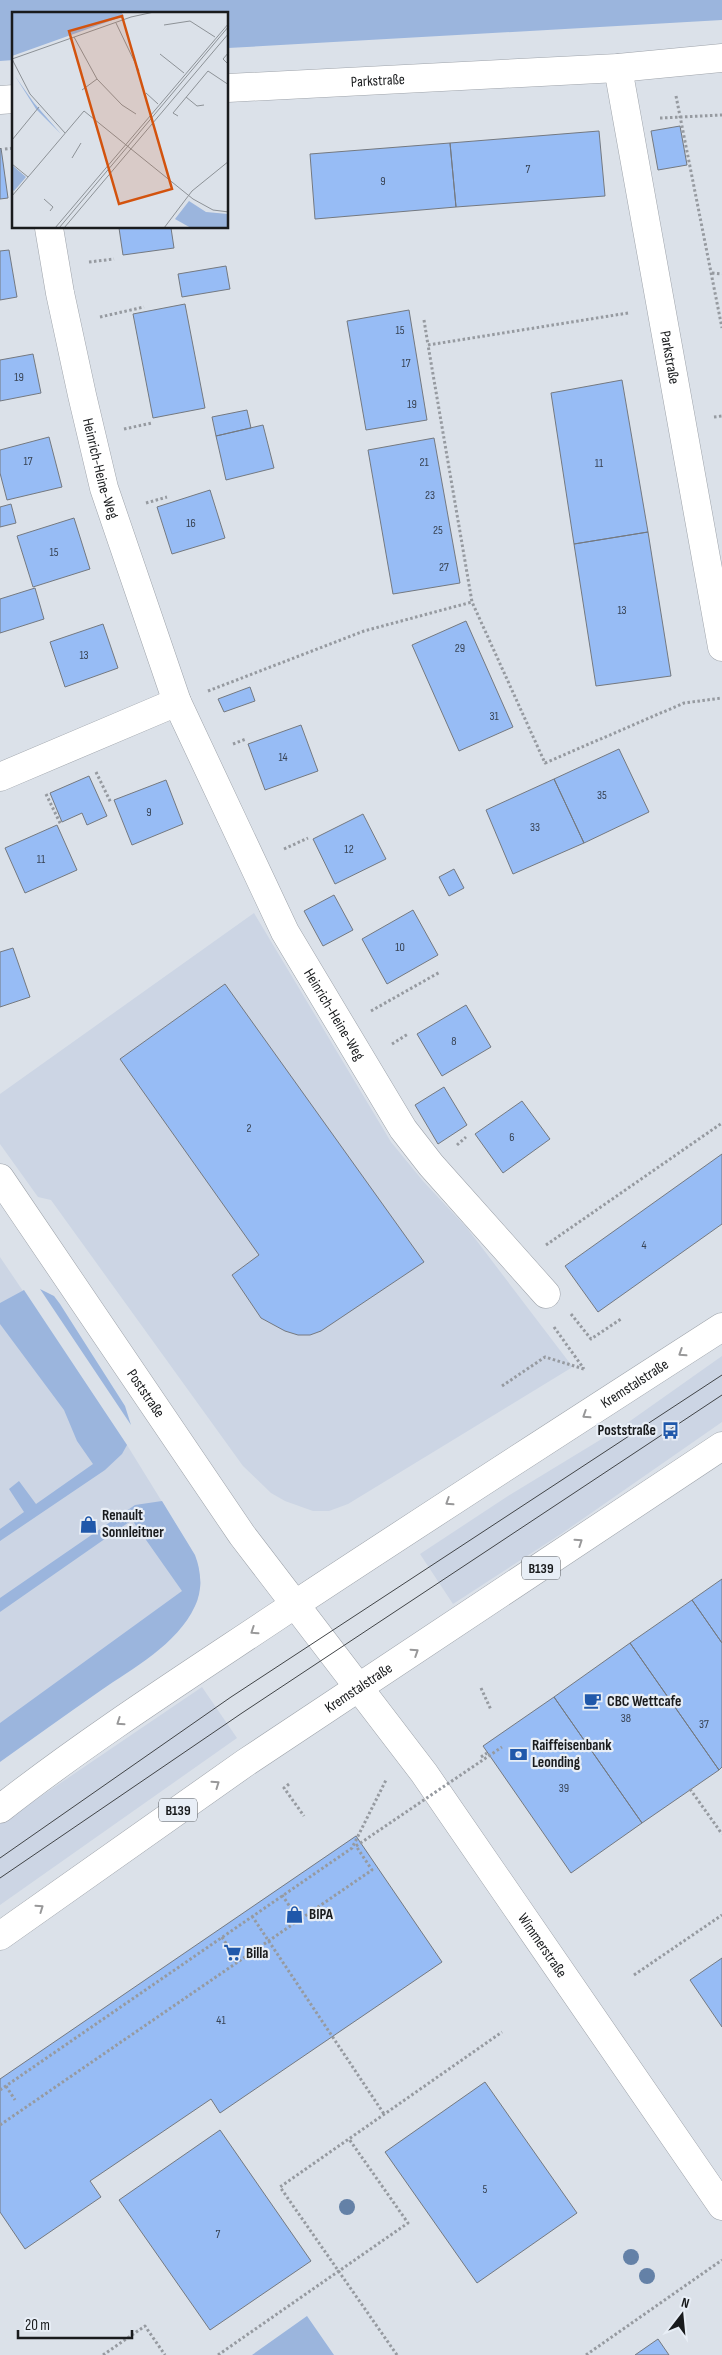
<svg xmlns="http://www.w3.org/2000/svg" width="722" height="2355" viewBox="0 0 722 2355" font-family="'Sofia Sans Condensed',sans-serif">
<rect width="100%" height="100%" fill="#dbe1e9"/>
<!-- built -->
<path fill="#ccd5e4" d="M254 913 391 1142 423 1181 467 1228 572 1366 571 1368 348 1504 329 1511H313L285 1501 271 1493 243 1466 51 1200 38 1197 0 1144V1094Z
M0 1257 127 1445 190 1547 198 1564 201 1584 196 1604 184 1624 156 1651 0 1761Z
M722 1356V1422L561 1534 453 1604 420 1554 508 1496 623 1426Z
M202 1687 237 1738 0 1905V1824Z"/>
<!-- green -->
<path fill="#9bb5dd" d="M0 0H722V20L228 48V14H14V60L0 61Z
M40 1289 54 1296 60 1304 125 1406 131 1425Z
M24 1290 127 1445 122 1454 105 1470 0 1541V1529L24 1512 9 1489 19 1481 36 1504 93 1464 77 1441 64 1410 0 1324V1303Z
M162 1501 195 1555C201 1571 203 1590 195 1606 177 1645 133 1668 100 1691 66 1715 33 1738 0 1762V1723L182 1591 132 1520 0 1612V1598L135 1505Z
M307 2316 334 2355H252Z"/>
<!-- building -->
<path fill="#97bcf5" stroke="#747980" d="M680 126 687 165 658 170 651 131Z
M599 131 605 196 456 207 450 143Z
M450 143 456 207 315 219 310 154Z
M1 148 8 198 0 199V149Z
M119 228H171L174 248 123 255Z
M9 250 17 297 0 300V251Z
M226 266 230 289 182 297 178 274Z
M185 304 205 408 153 418 133 314Z
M409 310 427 420 366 430 347 321Z
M33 354 41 393 0 401V360Z
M622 380 648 532 574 544 551 393Z
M247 410 251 428 216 436 212 417Z
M263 425 274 468 226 480 216 436Z
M49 437 62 487 7 500 0 473V450Z
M434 438 460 583 393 594 368 450Z
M210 490 225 538 172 554 157 507Z
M11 504 16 523 0 527V507Z
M74 518 90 569 33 587 17 536Z
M648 532 671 676 596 686 574 544Z
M35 588 44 619 0 633V599Z
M466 621 513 727 459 751 412 645Z
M103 624 118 668 65 687 50 642Z
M250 687 255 701 224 712 218 699Z
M301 725 318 771 265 790 248 744Z
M619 749 649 812 584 843 554 779Z
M89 776 107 816 87 825 82 813 62 822 50 793Z
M554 779 584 843 513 874 486 810Z
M166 780 183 824 132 845 114 800Z
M363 814 386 859 335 884 313 839Z
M57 825 77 870 25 893 5 848Z
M454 869 464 888 449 896 439 877Z
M334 895 353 930 323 946 304 911Z
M413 910 438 955 387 984 362 939Z
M13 948 30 997 0 1007V952Z
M225 984 424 1262 321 1331 310 1335H298L285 1331 261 1318 232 1275 259 1255 120 1059Z
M466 1005 491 1047 442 1076 417 1034Z
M444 1087 467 1125 438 1144 415 1105Z
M522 1101 550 1139 503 1173 475 1134Z
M722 1154V1224L598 1312 565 1266Z
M722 1579V1643L692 1600Z
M692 1600 722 1643V1767L719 1770 630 1643Z
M630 1643 719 1770 642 1823 554 1697Z
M554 1697 642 1823 571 1873 483 1746Z
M356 1836 442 1962 220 2113 211 2099 90 2181 101 2197 25 2249 0 2212V2079Z
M722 1958V2027L690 1980Z
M485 2082 577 2213 477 2283 385 2152Z
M220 2130 311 2261 210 2330 119 2200Z
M658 2339 669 2355H635Z"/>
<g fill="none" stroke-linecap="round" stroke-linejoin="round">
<defs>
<g id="street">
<path id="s1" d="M618 68 722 647"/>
<path id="s2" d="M228 88 618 68 722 58"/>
<path d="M0 100 14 99"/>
<path id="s3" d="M49 228 60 293 82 395 104 488 177 702 285 932 403 1129 431 1165 546 1294"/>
<path d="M0 777 177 702"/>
</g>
<g id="secondary">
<path id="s4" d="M0 1178 242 1535 424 1773 722 2206"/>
</g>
<g id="primary">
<path id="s5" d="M0 1809C88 1740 183 1679 276 1617 424 1519 573 1423 722 1327"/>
<path id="s6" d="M0 1936 245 1763 722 1446"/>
</g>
</defs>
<!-- street casing -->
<use href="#street" stroke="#9ea3aa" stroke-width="29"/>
<!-- secondary casing -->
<use href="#secondary" stroke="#9ea3aa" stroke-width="29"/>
<!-- primary casing -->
<use href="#primary" stroke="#9ea3aa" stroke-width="29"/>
<!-- path -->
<path stroke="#969aa0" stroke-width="3" stroke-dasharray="2.5 2.5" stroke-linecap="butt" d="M676 96 722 328
M660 118 722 115
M5 149 14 148
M89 262 114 259
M712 273 722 274
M628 313 428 345 472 602 545 763 684 703 722 698
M100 317 144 307
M424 320 428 345
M714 417 722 416
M124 429 152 423
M146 503 167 497
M208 691 364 631 472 602
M233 744 246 739
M96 772 111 803
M46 794 61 825
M284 849 308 838
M371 1011 440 972
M392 1044 408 1034
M457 1145 466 1137
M546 1245 722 1123
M571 1314 591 1339 621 1319
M554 1327 584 1369
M502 1386 545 1357 584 1369
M481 1688 491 1710
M481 1757 487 1753
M289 1784 284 1788 304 1816
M690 1789 722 1834
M282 1895 295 1914
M252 1916 384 2114
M222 1937 232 1953
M634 1975 722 1915
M6 2086 15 2100
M0 2090 352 1848 386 1780
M0 2125 372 1870 356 1846
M103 2355 145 2326 165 2355
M218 2355 408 2223 349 2139
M397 2355 280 2187 502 2032
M586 2355 722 2260"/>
<!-- street -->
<use href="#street" stroke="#fff" stroke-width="28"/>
<!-- secondary -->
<use href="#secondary" stroke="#fff" stroke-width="28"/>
<!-- primary -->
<use href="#primary" stroke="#fff" stroke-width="28"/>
<!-- tram -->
<path stroke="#414447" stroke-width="1" d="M0 1858 231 1697 722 1375
M0 1878 242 1713 722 1395"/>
<!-- path-bridge -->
<path stroke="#969aa0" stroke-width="3" stroke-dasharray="2.5 2.5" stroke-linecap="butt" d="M356 1846 502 1747"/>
</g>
<!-- trees -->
<g fill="#6481a7">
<circle cx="347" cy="2207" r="8"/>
<circle cx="631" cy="2257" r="8"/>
<circle cx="647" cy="2276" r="8"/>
</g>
<!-- one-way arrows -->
<defs><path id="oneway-chevron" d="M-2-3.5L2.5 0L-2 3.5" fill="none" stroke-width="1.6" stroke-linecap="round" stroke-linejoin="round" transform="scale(1.25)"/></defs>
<g stroke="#989899">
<use href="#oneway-chevron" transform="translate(682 1353) rotate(147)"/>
<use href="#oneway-chevron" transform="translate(586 1415) rotate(147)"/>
<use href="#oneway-chevron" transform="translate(449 1502) rotate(147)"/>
<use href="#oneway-chevron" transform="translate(579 1542) rotate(-34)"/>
<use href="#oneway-chevron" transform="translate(254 1631) rotate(146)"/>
<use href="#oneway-chevron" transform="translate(415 1652) rotate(-33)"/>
<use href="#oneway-chevron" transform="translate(120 1722) rotate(146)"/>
<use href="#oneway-chevron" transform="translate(216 1784) rotate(-35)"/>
<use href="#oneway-chevron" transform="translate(40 1908) rotate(-35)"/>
</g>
<!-- icons -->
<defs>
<symbol id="bus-bare" viewBox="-9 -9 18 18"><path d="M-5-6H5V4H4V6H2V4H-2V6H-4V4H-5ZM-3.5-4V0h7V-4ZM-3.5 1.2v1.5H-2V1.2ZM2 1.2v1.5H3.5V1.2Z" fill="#2058aa" stroke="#e8eef6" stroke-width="2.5" paint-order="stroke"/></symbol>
<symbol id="shop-bare" viewBox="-9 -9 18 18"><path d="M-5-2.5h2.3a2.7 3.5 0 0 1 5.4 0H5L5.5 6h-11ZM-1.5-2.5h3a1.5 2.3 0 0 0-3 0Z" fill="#2058aa" stroke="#e8eef6" stroke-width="2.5" paint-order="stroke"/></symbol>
<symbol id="cafe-bare" viewBox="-9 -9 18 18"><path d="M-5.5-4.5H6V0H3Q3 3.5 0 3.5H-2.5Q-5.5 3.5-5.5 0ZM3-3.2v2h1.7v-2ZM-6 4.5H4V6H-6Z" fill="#2058aa" stroke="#e8eef6" stroke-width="2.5" paint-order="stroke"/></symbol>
<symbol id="bank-bare" viewBox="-9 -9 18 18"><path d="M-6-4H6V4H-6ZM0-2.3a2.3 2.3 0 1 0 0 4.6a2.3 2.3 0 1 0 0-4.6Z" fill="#2058aa" stroke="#e8eef6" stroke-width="2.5" paint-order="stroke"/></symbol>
<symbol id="supermarket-bare" viewBox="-9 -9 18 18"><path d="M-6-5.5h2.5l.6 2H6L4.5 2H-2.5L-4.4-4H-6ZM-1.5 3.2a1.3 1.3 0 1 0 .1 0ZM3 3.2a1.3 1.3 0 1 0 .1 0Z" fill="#2058aa" stroke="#e8eef6" stroke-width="2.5" paint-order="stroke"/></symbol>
</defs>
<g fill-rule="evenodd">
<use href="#bus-bare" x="658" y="1418" width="25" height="25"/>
<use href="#shop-bare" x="76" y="1512" width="25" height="25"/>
<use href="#cafe-bare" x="580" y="1688" width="25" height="25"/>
<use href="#bank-bare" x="506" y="1742" width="25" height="25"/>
<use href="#shop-bare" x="282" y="1902" width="25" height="25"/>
<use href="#supermarket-bare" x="220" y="1940" width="25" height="25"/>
</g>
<g text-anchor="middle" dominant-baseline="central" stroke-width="4.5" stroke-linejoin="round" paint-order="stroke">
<!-- number labels -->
<g font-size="12" fill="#384353">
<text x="528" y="169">7</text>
<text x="383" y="181">9</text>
<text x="400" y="330">15</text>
<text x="406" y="363">17</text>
<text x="19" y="377">19</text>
<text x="412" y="404">19</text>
<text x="28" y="461">17</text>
<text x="424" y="462">21</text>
<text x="599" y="463">11</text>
<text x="430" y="495">23</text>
<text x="191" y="523">16</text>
<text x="438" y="530">25</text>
<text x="54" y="552">15</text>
<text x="444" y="567">27</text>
<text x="622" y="610">13</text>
<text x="460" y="648">29</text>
<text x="84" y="655">13</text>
<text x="494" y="716">31</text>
<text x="283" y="757">14</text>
<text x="602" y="795">35</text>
<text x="149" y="812">9</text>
<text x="535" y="827">33</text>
<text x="349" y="849">12</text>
<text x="41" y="859">11</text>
<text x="400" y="947">10</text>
<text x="454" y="1041">8</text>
<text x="249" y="1128">2</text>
<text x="512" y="1137">6</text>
<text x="644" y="1245">4</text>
<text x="626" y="1718">38</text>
<text x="704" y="1724">37</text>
<text x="564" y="1788">39</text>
<text x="221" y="2020">41</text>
<text x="485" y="2189">5</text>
<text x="218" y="2234">7</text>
</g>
<!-- shield labels -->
<g fill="#e8eef6" stroke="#575a5e" stroke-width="1">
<rect x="522" y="1556.5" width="38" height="23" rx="4"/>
<rect x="159" y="1798.5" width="38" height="23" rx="4"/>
</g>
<g font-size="14" font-weight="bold" fill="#191b1d">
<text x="541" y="1568">B139</text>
<text x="178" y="1810">B139</text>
</g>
<!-- street labels -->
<g font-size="15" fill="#191b1d" stroke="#e8eef6">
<text stroke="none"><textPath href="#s2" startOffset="150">Parkstraße</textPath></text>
<text stroke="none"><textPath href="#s1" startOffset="294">Parkstraße</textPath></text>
<text stroke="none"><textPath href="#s3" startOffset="246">Heinrich-Heine-Weg</textPath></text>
<text stroke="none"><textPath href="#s3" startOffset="842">Heinrich-Heine-Weg</textPath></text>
<text stroke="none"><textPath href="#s5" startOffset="764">Kremstalstraße</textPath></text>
<text stroke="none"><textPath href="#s4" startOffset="260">Poststraße</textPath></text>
<text stroke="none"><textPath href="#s6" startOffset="436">Kremstalstraße</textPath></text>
<text stroke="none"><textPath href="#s4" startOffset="940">Wimmerstraße</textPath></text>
</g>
<!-- poi labels -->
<g font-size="15" font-weight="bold" fill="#191b1d" stroke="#e8eef6" text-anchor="start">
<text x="656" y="1430" text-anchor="end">Poststraße</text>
<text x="102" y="1515">Renault<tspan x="102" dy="17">Sonnleitner</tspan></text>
<text x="607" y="1701">CBC Wettcafe</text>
<text x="532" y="1745">Raiffeisenbank<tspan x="532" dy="17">Leonding</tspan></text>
<text x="309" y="1914">BIPA</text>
<text x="246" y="1953">Billa</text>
</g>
</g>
<!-- overview -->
<g transform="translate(12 12)">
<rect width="216" height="216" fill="#dbe1e9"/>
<path d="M0 0H109L112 4 0 44ZM3 64 22 91 49 122 24 97ZM0 153 14 165 2 179 0 177ZM177 189 194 200 216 202V216H179L163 207Z" fill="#9bb5dd"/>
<path fill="none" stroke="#8d9297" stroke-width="1" d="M104 11 127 59M152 13 178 9 203 25M62 25 85 67 110 93 124 102M217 40 211 47 217 53M148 42 172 61M0 47 119 5 142 0M0 47 18 82 53 121M70 78 85 67M134 81 146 92M174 85 185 94 192 93M166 104 161 101 196 59 217 73M0 128 27 95M60 146 69 131M0 152 16 165M0 184 72 99 181 187 201 198 217 200M32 187 41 195 38 199M43 216 217 11M47 216 217 14M52 216 217 21M152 216 180 179 217 149"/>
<path fill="#d3530e" fill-opacity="0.15" stroke="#d3530e" stroke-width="2.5" d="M110 4 160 177 107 192 57 19Z"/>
<rect width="216" height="216" fill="none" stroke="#191b1d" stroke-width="2.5"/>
</g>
<!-- north arrow -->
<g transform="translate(682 2315) rotate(16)" stroke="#e8eef6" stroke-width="4" paint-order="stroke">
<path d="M0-4L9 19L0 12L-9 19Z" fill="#191b1d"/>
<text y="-8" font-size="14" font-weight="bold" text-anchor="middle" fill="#191b1d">N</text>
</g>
<!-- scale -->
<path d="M18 2330v8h114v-8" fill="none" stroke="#191b1d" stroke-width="2.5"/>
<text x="25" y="2330" font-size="15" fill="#191b1d" stroke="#e8eef6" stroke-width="4" paint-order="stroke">20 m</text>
</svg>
